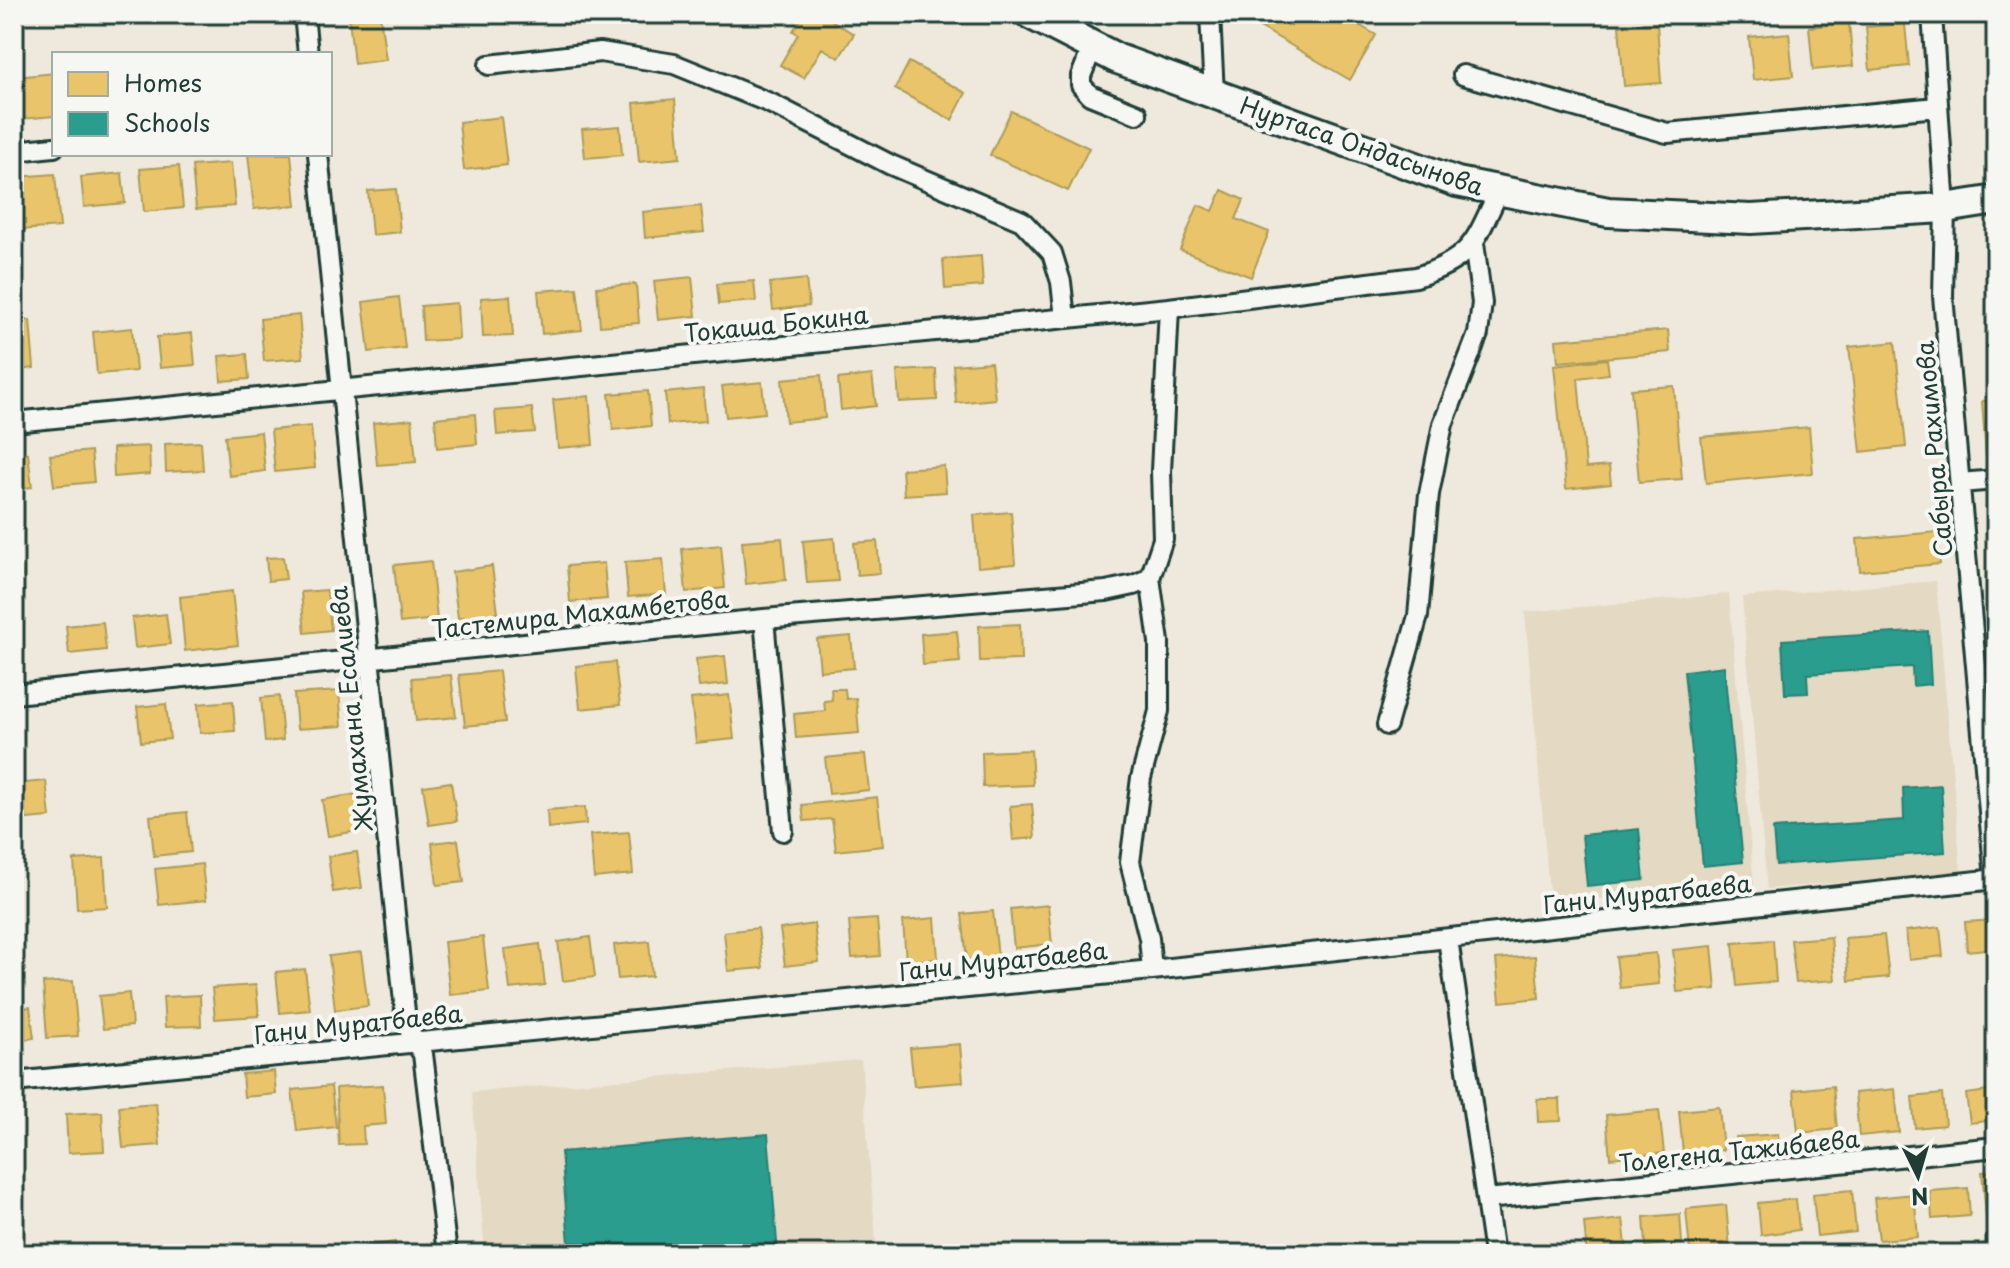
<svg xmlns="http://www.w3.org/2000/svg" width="2010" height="1268" viewBox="0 0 2010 1268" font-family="'Playpen Sans',sans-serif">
<rect width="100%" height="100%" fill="#eee9dc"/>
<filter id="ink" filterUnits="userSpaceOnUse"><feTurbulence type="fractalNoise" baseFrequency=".0125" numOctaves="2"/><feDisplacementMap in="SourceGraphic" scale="16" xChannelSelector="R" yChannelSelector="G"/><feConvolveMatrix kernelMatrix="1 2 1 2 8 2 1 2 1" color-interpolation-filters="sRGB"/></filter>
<g filter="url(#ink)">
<!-- built -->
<path fill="#e4d9c2" d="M1936 581 1961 872 1767 889 1742 597Z
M1729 594 1754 886 1550 903 1525 612Z
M861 1060 877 1254H485L472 1092Z"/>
<!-- homes -->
<path fill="#e9c46a" stroke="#ac9c5a" stroke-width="2" d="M760 14H779L774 22Z
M803 14H821L854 34 839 58 822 48 804 78 780 65 798 34 793 31Z
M1238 14H1340L1376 35 1350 80Z
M380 15 386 60 354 64 349 19Z
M1657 23 1661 83 1624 86 1619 26Z
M1849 23 1853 66 1813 70 1809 27Z
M1905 24 1909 66 1870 70 1866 27Z
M1789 33 1793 76 1753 80 1749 37Z
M909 62 966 93 952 120 895 89Z
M54 73V116L21 119 17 77Z
M675 99 680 158 639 162 634 103Z
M1011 111 1089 148 1068 191 990 155Z
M501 117 507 165 464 170 459 122Z
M620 126 622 155 585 158 582 129Z
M248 154H291L296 205 254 209Z
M231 163 235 206 196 209 192 166Z
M179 166 183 208 144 212 140 169Z
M122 173 125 203 84 207 81 177Z
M55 174 60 227 20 230 16 177Z
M396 189 400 232 372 235 368 191Z
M1222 190 1244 200 1236 219 1269 232 1251 277 1180 250 1198 205 1213 211Z
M701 206 704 232 645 238 643 212Z
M981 256 983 286 945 289 943 259Z
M692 277 696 316 658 320 654 281Z
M806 279 809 306 773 310 770 283Z
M754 281 756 301 719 304 717 284Z
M636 284 639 323 600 326 597 287Z
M577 288 582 330 542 334 538 291Z
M510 296 513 336 483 337 481 298Z
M399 297 405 348 369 352 363 302Z
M457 303 459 339 423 341 421 306Z
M299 315 303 358 264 361 260 319Z
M30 320 34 368 20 370 15 321Z
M132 328 136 371 97 374 93 332Z
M1668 330 1670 352 1558 362 1556 340Z
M192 333 195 365 160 368 157 337Z
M1895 342 1906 447 1861 452 1849 347Z
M247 354 249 379 221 381 219 356Z
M1607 359 1609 374 1578 378 1586 468 1609 466 1611 484 1566 489 1554 365Z
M991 362 995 399 956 403 953 365Z
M936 369 937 400 899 402 897 371Z
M821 375 825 418 786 422 782 379Z
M872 375 876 406 841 410 838 379Z
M762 382 765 413 726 417 722 386Z
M1674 386 1682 479 1639 482 1631 389Z
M703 389 706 421 668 424 665 393Z
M648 391 651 426 613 430 609 394Z
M589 396 593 445 558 448 553 400Z
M1996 400V457H1986L1982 401Z
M532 408 535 432 497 435 495 411Z
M475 414 477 444 437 448 435 418Z
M412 419 416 462 377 465 373 423Z
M311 426 315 468 275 472 271 430Z
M1809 427 1813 473 1706 483 1701 437Z
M261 432 265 471 229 476 225 436Z
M201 442 203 470 166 472 165 444Z
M149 446 150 474 114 477 113 448Z
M91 451 94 482 54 486 50 455Z
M28 453 32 487 14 489V455Z
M944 466 946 492 904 495 902 469Z
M1011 512 1015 564 978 567 974 515Z
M1938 532 1940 564 1860 571 1857 539Z
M782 538 786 580 746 584 742 541Z
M834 538 838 581 807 583 803 541Z
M877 541 880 573 857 575 854 543Z
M721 545 725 588 686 592 682 549Z
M283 557 286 579 268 581 266 558Z
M663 559 666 594 628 597 625 562Z
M431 561 437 619 400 623 394 565Z
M604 563 607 599 570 602 567 566Z
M14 565H21L22 577H14Z
M492 566 498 613 458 618 452 572Z
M327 590 331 630 305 633 301 592Z
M232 591 238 645 185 651 180 597Z
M166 614 170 644 135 648 132 618Z
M103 622 106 650 69 654 66 626Z
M1020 624 1021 660 980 661 979 626Z
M957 631 960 662 923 665 921 634Z
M851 636 854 668 820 671 817 639Z
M725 656 728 684 699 687 696 659Z
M615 662 620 705 580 709 576 666Z
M499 671 505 722 465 726 459 675Z
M451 675 456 717 416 721 412 678Z
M831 689H845L846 699 856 698 859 733 796 738 794 714 825 711 824 701 832 700Z
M339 691 342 726 297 729 294 694Z
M729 695 734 739 696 743 691 699Z
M279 696 283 740 265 742 261 698Z
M233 701 235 731 200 733 198 704Z
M166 704 170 739 141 742 137 707Z
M1031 750 1033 785 983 787 982 752Z
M865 754 869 790 829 794 825 758Z
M46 781 50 817 15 820 14 784Z
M451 782 457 821 429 825 423 786Z
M357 794 363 830 328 836 322 800Z
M877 797 883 846 836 851 832 819 804 821 802 805Z
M1032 804 1035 838 1013 840 1010 806Z
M585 807 586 824 548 828 547 810Z
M187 812 191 852 154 856 150 816Z
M629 832 633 874 594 878 590 835Z
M458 840 464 882 437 885 432 843Z
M357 852 362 888 333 892 328 856Z
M104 858 107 907 77 909 74 860Z
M202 864 206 900 159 905 155 869Z
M1048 905 1052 944 1014 948 1010 909Z
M993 911 998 957 967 960 962 914Z
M935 918 938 959 906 961 903 921Z
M877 919 880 956 852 958 849 921Z
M1996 920V948L1967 951 1965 922Z
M814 924 819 962 785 966 780 929Z
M1940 927 1943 956 1909 960 1906 931Z
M758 928 763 968 728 971 724 932Z
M1884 935 1889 977 1849 981 1845 938Z
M483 937 489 991 450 995 444 942Z
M590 937 595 977 563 981 558 942Z
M1831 937 1835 980 1796 983 1791 940Z
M1773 940 1776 982 1737 986 1733 943Z
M649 941 652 976 618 979 614 945Z
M540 944 545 985 510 989 505 949Z
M1712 946 1716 989 1677 992 1673 950Z
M361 952 368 1006 335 1010 329 956Z
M1656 953 1659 984 1620 988 1616 957Z
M1535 956 1539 998 1500 1002 1496 959Z
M305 969 310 1010 280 1013 276 972Z
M73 981 78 1036 47 1038 43 983Z
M256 985 259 1016 215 1019 212 988Z
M129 993 132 1026 103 1029 99 996Z
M200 995 201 1026 165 1027 163 997Z
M30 1007 34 1038 14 1041V1009Z
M960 1044 963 1082 914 1086 910 1048Z
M274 1071 276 1094 244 1097 242 1074Z
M383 1085 386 1124 363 1126 364 1144 339 1145 336 1088Z
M331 1086 336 1127 297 1131 292 1090Z
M1833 1086 1837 1129 1798 1133 1794 1090Z
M1895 1089 1899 1132 1859 1136 1855 1093Z
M1996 1090V1120L1970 1123 1966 1094Z
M1942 1094 1945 1125 1915 1128 1912 1097Z
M1537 1099H1560L1561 1121 1538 1122Z
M156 1103 160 1145 123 1148 119 1106Z
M1719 1107 1723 1150 1683 1153 1679 1111Z
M1659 1110 1664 1153 1610 1158 1606 1115Z
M102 1112 104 1151 68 1153 66 1114Z
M1778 1134 1780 1161 1738 1164 1736 1137Z
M1996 1171V1214L1986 1215 1982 1172Z
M1968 1188 1970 1216 1932 1219 1930 1191Z
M1852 1190 1856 1232 1817 1236 1813 1194Z
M1914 1194 1918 1237 1879 1240 1874 1198Z
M1796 1199 1799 1230 1761 1235 1758 1203Z
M1726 1205 1730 1248 1690 1252 1686 1209Z
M1680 1214 1682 1243 1646 1246 1644 1217Z
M1623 1219 1627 1254H1587L1584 1223Z
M395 1242 397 1254H356L355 1248Z
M340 1247 341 1254H301V1252Z"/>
<!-- schools -->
<path fill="#2a9d8f" stroke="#278074" stroke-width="2" d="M1928 631 1931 684 1913 686 1912 667 1807 674 1808 693 1785 694 1782 640Z
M1724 666 1743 862 1703 866 1684 671Z
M1941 785 1945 852 1776 865 1773 829 1904 820 1903 788Z
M1639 829 1644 880 1587 886 1582 835Z
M768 1134 778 1254H570L561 1152Z"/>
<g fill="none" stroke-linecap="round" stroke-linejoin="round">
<defs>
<path id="street" d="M304 14 308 54
M1210 14 1214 94
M1932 14 1945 208 1943 296 1995 879
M1093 46 1081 76V85L1090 95 1137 114
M489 65 600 52 674 64 770 103 891 165 1022 221 1052 253 1061 282 1065 318
M1463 75 1667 133 1937 107
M14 151 54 147
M318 154 406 1022 414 1041 423 1054 447 1254
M14 422 1169 308 1416 277C1473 259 1475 241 1499 191
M1960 483 1996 480
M764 619 783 831
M14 694 764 619 1106 591 1134 585 1150 578
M1387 725 1418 616 1429 494 1443 424 1478 334 1482 303 1474 243
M1448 939 1494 1254
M1152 970 1149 938 1130 862 1141 778 1159 711V642L1150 578 1163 539 1161 471 1169 308
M14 1082 1152 970 1996 879
M1487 1199 1996 1147"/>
<path id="primary" d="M1030 14 1118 59 1457 182 1608 212 1751 219 1945 208 1996 200"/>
</defs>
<!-- street casing -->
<use href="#street" stroke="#1f3d34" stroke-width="24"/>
<!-- primary casing -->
<use href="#primary" stroke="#1f3d34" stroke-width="34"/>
<!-- street -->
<use href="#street" stroke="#f6f6f2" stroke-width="18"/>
<!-- primary -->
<use href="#primary" stroke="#f6f6f2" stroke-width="28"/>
</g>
</g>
<g text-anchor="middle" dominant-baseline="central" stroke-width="8" stroke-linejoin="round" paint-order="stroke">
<!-- street labels -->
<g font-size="24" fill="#1f3d34" stroke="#f6f6f2">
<text transform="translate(1362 145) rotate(19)">Нуртаса Ондасынова</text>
<text transform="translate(776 323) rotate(-6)">Токаша Бокина</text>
<text transform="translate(1933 449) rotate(-95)">Сабыра Рахимова</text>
<text transform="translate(580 613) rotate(-6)">Тастемира Махамбетова</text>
<text transform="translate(350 709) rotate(-96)">Жумахана Есалиева</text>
<text transform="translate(1647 893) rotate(-6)">Гани Муратбаева</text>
<text transform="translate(1003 960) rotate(-6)">Гани Муратбаева</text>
<text transform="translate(358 1023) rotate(-6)">Гани Муратбаева</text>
<text transform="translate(1739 1150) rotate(-6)">Толегена Тажибаева</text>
</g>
</g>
<!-- margin -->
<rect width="2010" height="1268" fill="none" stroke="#f6f6f2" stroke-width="48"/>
<rect x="24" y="24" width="1962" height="1220" fill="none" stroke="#1f3d34" stroke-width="3" filter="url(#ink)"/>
<!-- legend -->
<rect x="52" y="52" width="280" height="104" fill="#f6f6f2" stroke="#a0aca6" stroke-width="2"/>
<rect x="68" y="72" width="40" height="24" fill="#e9c46a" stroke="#a0aca6" stroke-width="2"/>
<text x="124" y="92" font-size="24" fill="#1f3d34">Homes</text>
<rect x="68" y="112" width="40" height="24" fill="#2a9d8f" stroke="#a0aca6" stroke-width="2"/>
<text x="124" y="132" font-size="24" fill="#1f3d34">Schools</text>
<!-- north arrow -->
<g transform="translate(1918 1176) rotate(175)" stroke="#f6f6f2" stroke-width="6" paint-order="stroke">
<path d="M0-6L14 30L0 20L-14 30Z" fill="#1f3d34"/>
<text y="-12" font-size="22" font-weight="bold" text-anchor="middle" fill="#1f3d34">N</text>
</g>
</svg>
